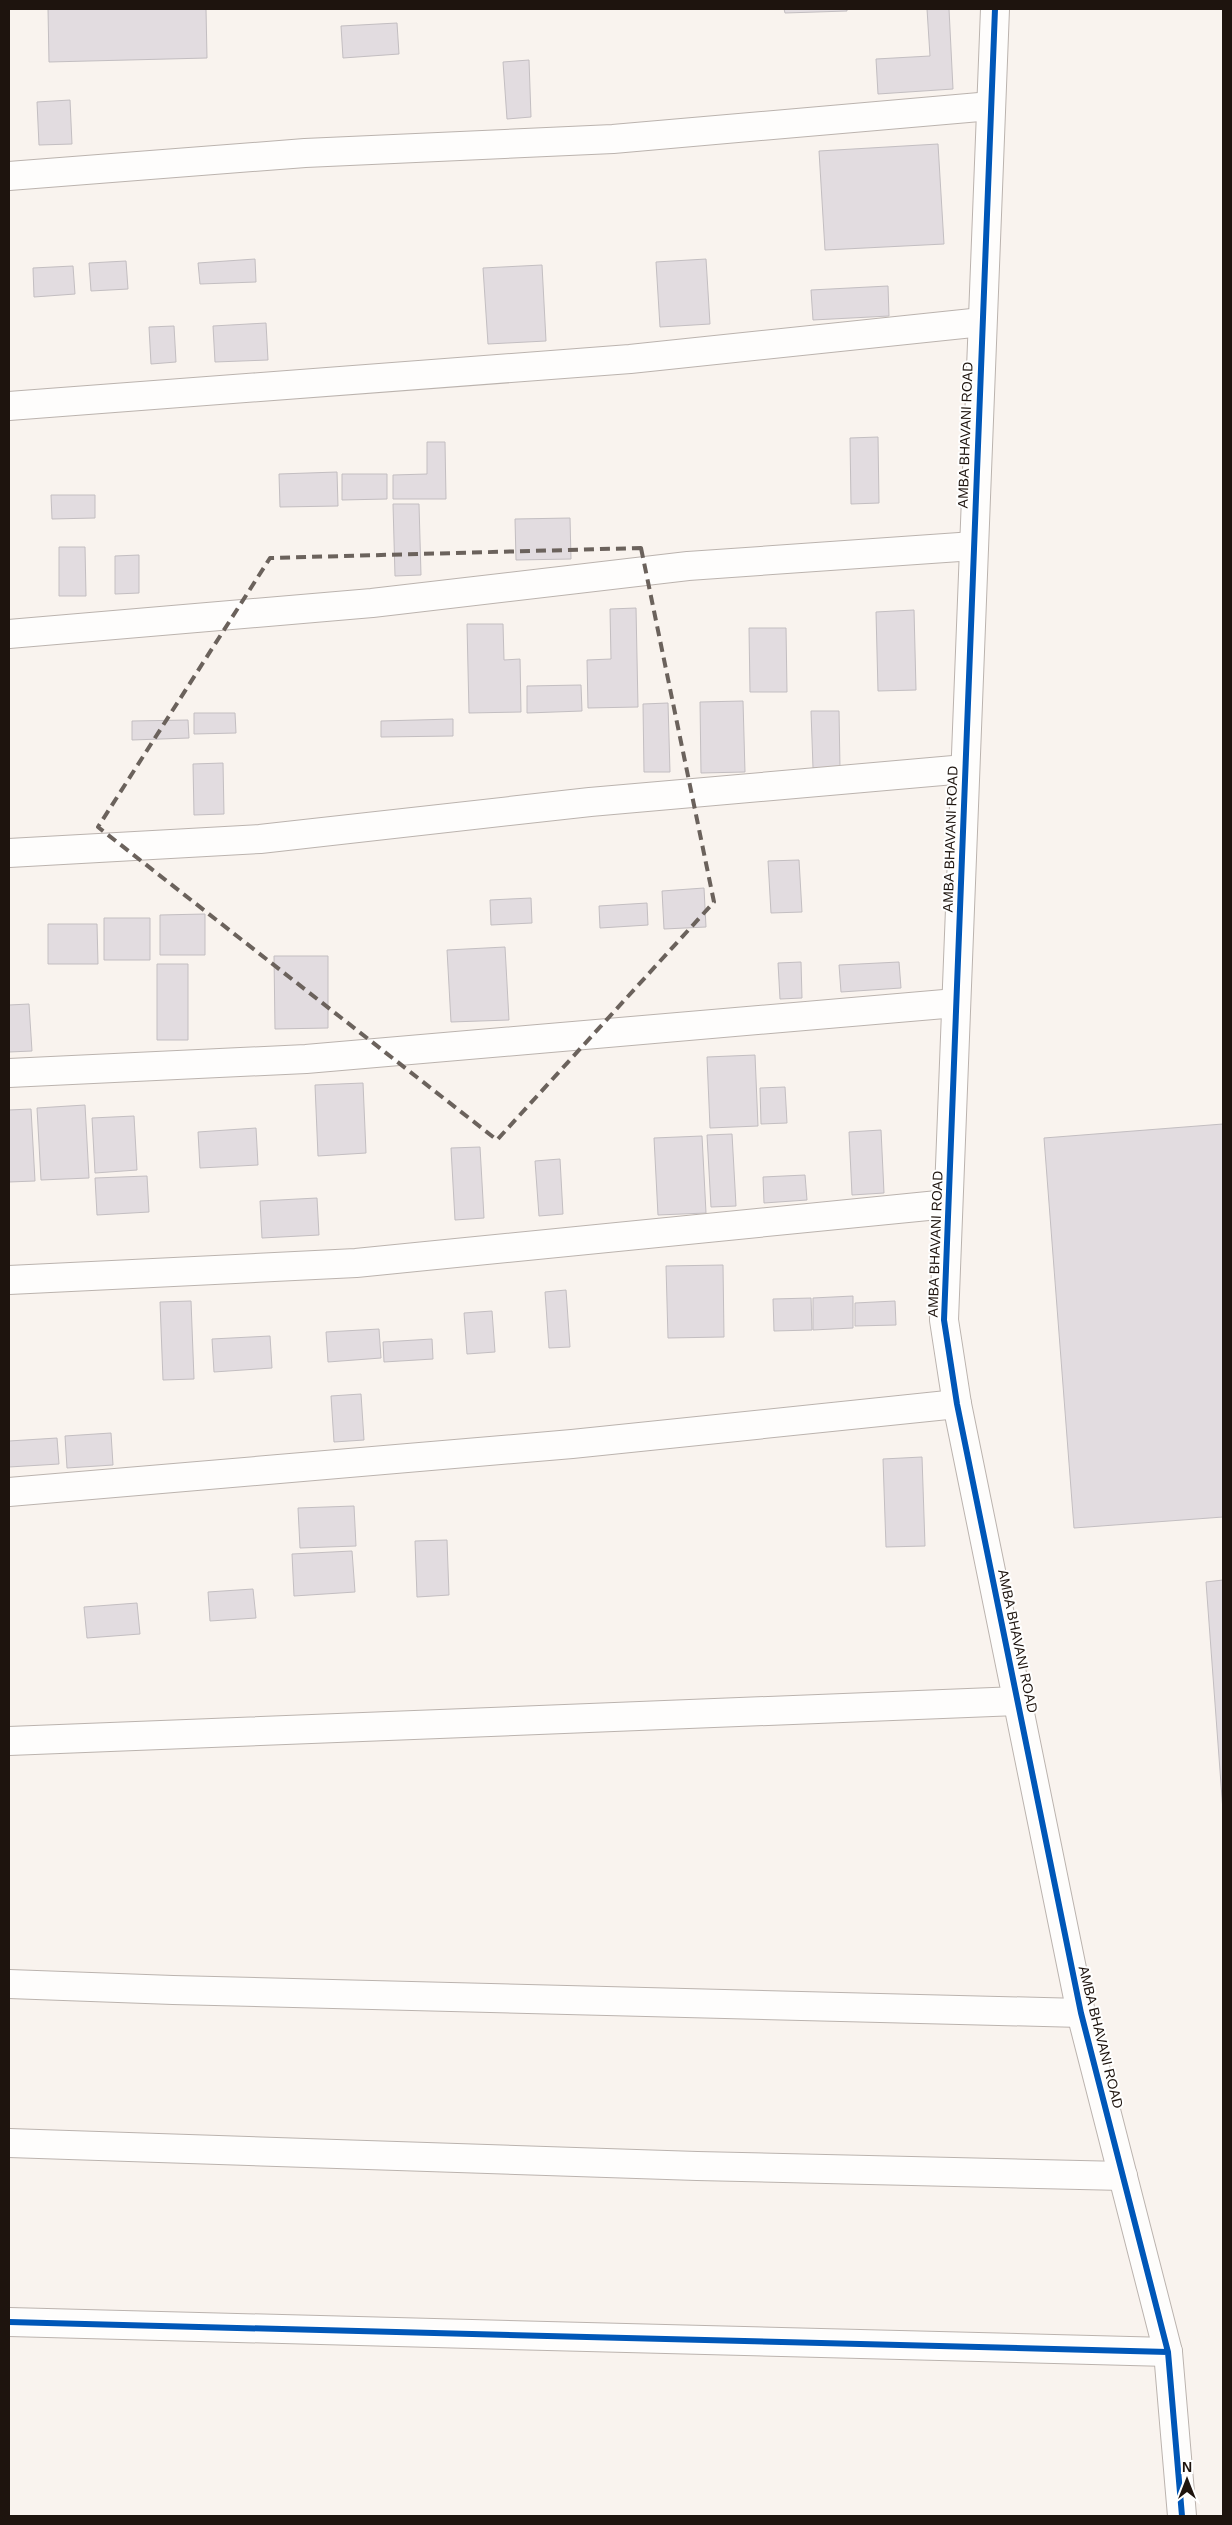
<svg xmlns="http://www.w3.org/2000/svg" width="1232" height="2525" viewBox="0 0 1232 2525" font-family="Arial,sans-serif">
<rect width="100%" height="100%" fill="#f9f3ee"/>
<!-- building -->
<path fill="#e2dce0" stroke="#c3bec1" d="M48 9H206L207 58 49 62Z
M784 9H847V11L785 13Z
M927 9H949L953 89 878 94 876 59 930 56Z
M397 23 399 54 343 58 341 26Z
M529 60 531 117 507 119 503 62Z
M70 100 72 144 39 145 37 102Z
M938 144 944 244 825 250 819 151Z
M255 259 256 282 200 284 198 263Z
M706 259 710 324 660 327 656 262Z
M126 261 128 289 91 291 89 263Z
M542 265 546 341 488 344 483 268Z
M73 266 75 294 34 297 33 268Z
M888 286 889 316 813 320 811 290Z
M266 323 268 360 215 362 213 326Z
M174 326 176 362 151 364 149 327Z
M878 437 879 503 851 504 850 438Z
M427 442H445L446 499H393V475L427 474Z
M337 472 338 506 280 507 279 474Z
M342 474H387V499L342 500Z
M51 495H95V518L52 519Z
M393 504H419L421 575 395 576Z
M570 518 571 559 516 560 515 519Z
M59 547H85L86 596H59Z
M139 555V593L115 594V556Z
M636 608 638 707 588 708 587 660 611 659 610 609Z
M914 610 916 690 878 691 876 612Z
M467 624H503L504 660 520 659 521 712 469 713Z
M749 628H786L787 692H750Z
M581 685 582 711 527 713V686Z
M743 701 745 772 701 773 700 702Z
M668 703 670 772H644L643 704Z
M811 711H839L840 768H813Z
M194 713H235L236 733 194 734Z
M453 719V736L381 737V721Z
M188 720 189 738 132 740V721Z
M223 763 224 814 194 815 193 764Z
M799 860 802 912 771 913 768 861Z
M704 888 706 927 664 929 662 891Z
M531 898 532 923 491 925 490 900Z
M647 903 648 925 600 928 599 906Z
M205 914V955H160V915Z
M104 918H150V960H104Z
M48 924H97L98 964H48Z
M505 947 509 1020 451 1022 447 950Z
M274 956H328V1028L275 1029Z
M801 962 802 998 780 999 778 963Z
M899 962 901 988 841 992 839 965Z
M157 964H188V1040H157Z
M29 1004 32 1051 9 1052V1005Z
M755 1055 758 1126 710 1128 707 1057Z
M363 1083 366 1153 318 1156 315 1085Z
M785 1087 787 1123 761 1124 760 1088Z
M85 1105 89 1178 41 1180 37 1108Z
M31 1109 35 1181 9 1182V1110Z
M134 1116 137 1170 95 1173 92 1118Z
M1223 1124V1517L1074 1528 1044 1138Z
M256 1128 258 1165 200 1168 198 1132Z
M881 1130 884 1193 852 1195 849 1132Z
M732 1134 736 1206 711 1207 707 1135Z
M702 1136 706 1213 658 1215 654 1138Z
M480 1147 484 1218 455 1220 451 1148Z
M560 1159 563 1214 539 1216 535 1161Z
M805 1175 807 1200 764 1203 763 1177Z
M147 1176 149 1212 97 1215 95 1178Z
M317 1198 319 1235 262 1238 260 1201Z
M723 1265 724 1337 668 1338 666 1266Z
M566 1290 570 1347 549 1348 545 1292Z
M853 1296V1328L813 1330V1298Z
M811 1298 812 1330 774 1331 773 1299Z
M191 1301 194 1379 163 1380 160 1302Z
M895 1301 896 1325 855 1326V1303Z
M492 1311 495 1352 467 1354 464 1313Z
M379 1329 381 1358 328 1362 326 1332Z
M270 1336 272 1368 214 1372 212 1339Z
M432 1339 433 1359 384 1362 383 1342Z
M361 1394 364 1440 334 1442 331 1396Z
M111 1433 113 1465 67 1468 65 1436Z
M57 1438 59 1464 9 1467V1441Z
M922 1457 925 1546 886 1547 883 1459Z
M354 1506 356 1546 300 1548 298 1508Z
M447 1540 449 1595 417 1597 415 1541Z
M352 1551 355 1592 294 1596 292 1554Z
M1223 1580V1811L1206 1582Z
M253 1589 256 1618 210 1621 208 1592Z
M137 1603 140 1634 87 1638 84 1607Z"/>
<g fill="none" stroke-linecap="round" stroke-linejoin="round">
<defs>
<path id="minor" d="M9 176 305 153 613 139 991 106
M9 406 630 359 982 322
M9 634 372 603 688 566 974 546
M9 853 260 839 590 802 965 769
M9 1073 306 1059 956 1003
M9 1280 356 1263 948 1204
M9 1492 572 1444 957 1404
M9 1741 1018 1701
M9 1984 173 1990 1081 2013
M9 2143 697 2166 1123 2176
M9 2322 1168 2352"/>
<path id="tertiary" d="M995 9 944 1320 957 1404 1081 2013 1168 2352 1182 2516"/>
</defs>
<!-- minor casing -->
<use href="#minor" stroke="#bbb3ae" stroke-width="30"/>
<!-- tertiary casing -->
<use href="#tertiary" stroke="#bbb3ae" stroke-width="30"/>
<!-- minor -->
<use href="#minor" stroke="#fefdfc" stroke-width="28"/>
<!-- tertiary -->
<use href="#tertiary" stroke="#fefdfc" stroke-width="28"/>
<defs>
<path id="cycleway" d="M995 9 944 1320 957 1404 1081 2013 1168 2352 1182 2516
M9 2322 1168 2352"/>
</defs>
<!-- cycleway casing -->
<use href="#cycleway" stroke="#fff" stroke-width="9"/>
<!-- cycleway -->
<use href="#cycleway" stroke="#0057b8" stroke-width="6"/>
</g>
<!-- marked area -->
<path fill="none" stroke="#6b625c" stroke-width="4" stroke-dasharray="10 6" stroke-linejoin="round" d="M641 548 714 902 497 1140 98 827 270 558Z"/>
<g text-anchor="middle" dominant-baseline="central" stroke-width="4" stroke-linejoin="round" paint-order="stroke">
<!-- street labels -->
<g font-size="14" fill="#1e140e" stroke="#fff">
<text transform="translate(965 435) rotate(-88)">AMBA BHAVANI ROAD</text>
<text transform="translate(950 839) rotate(-88)">AMBA BHAVANI ROAD</text>
<text transform="translate(935 1244) rotate(-88)">AMBA BHAVANI ROAD</text>
<text transform="translate(1018 1641) rotate(78)">AMBA BHAVANI ROAD</text>
<text transform="translate(1101 2037) rotate(76)">AMBA BHAVANI ROAD</text>
</g>
</g>
<!-- border -->
<rect width="1232" height="2525" fill="none" stroke="#1e140e" stroke-width="20"/>
<!-- north arrow -->
<g transform="translate(1187 2480)" stroke="#ffffff" stroke-width="4" paint-order="stroke">
<path d="M0-4L9 19L0 12L-9 19Z" fill="#1e140e"/>
<text y="-8" font-size="14" font-weight="bold" text-anchor="middle" fill="#1e140e">N</text>
</g>
</svg>
